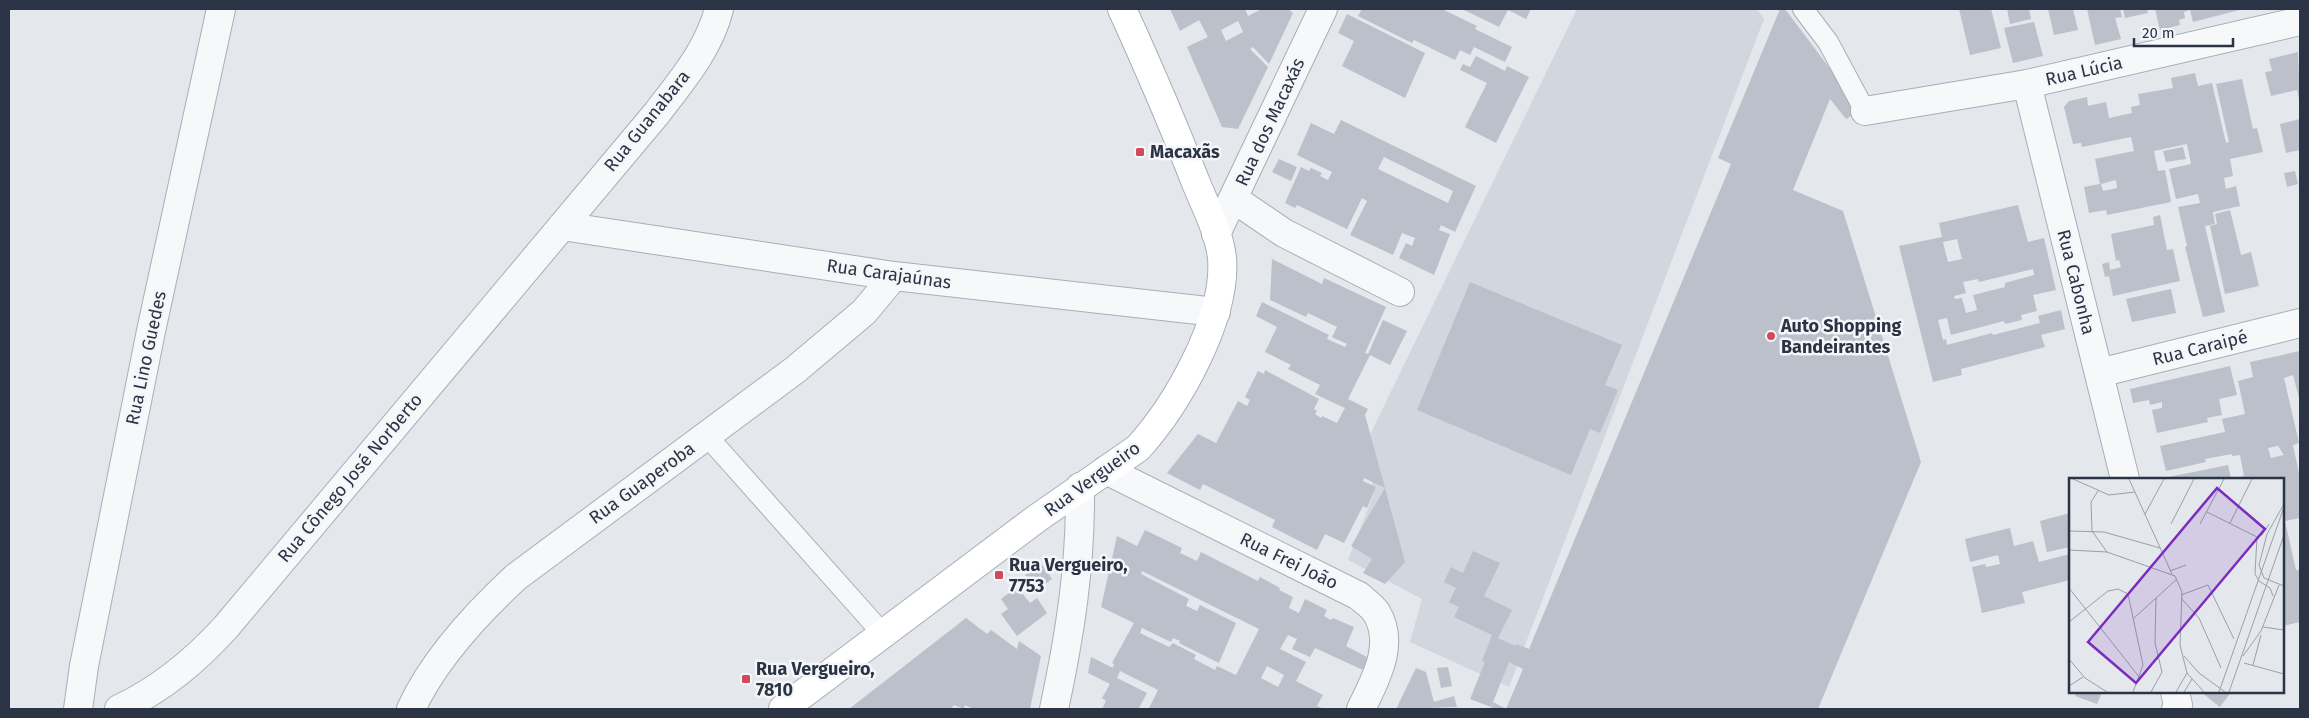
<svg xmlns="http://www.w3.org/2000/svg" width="2309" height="718" viewBox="0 0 2309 718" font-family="'Fira Sans',sans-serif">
<rect width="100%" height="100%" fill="#e4e7ec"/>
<!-- built -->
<path fill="#d2d6de" d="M1577 9H1757L1764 19 1509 687 1410 642 1422 599 1348 560 1374 493 1365 445Z"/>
<!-- building -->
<path fill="#bbc0ca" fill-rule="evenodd" d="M1170 9H1245L1248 16 1262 9H1288L1293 13 1269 64 1253 47 1250 49 1268 67 1238 129 1222 127 1187 47 1208 37 1199 20 1180 31ZM1238 21 1243 32 1226 41 1221 30Z
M1362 9H1442L1477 26 1475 29 1512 47 1505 62 1474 47 1470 55 1460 50 1455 60 1414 40 1412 43 1358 16Z
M1462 9H1531L1526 19 1508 10 1499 27Z
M1780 9H1785L1861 110 1846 119 1830 99 1793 190 1843 211 1921 462 1818 709H1491L1493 702 1506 709 1523 669 1509 662 1491 707 1470 699 1485 662 1482 661 1492 635 1454 617 1459 607 1449 602 1456 588 1444 582 1451 567 1463 573 1473 551 1500 563 1484 596 1512 610 1498 638 1515 646 1516 644 1529 649 1731 164 1718 158Z
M1959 9H1991L2001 48 1970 55Z
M2007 9H2029L2031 19 2010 24Z
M2048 9H2073L2078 30 2054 35Z
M2087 9H2120L2122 17 2115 18 2121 39 2095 45Z
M2123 9H2147L2148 13 2125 18Z
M2155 9H2243L2193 22 2190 10 2184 12 2185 18 2179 20 2180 25 2160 30Z
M1347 14 1425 53 1405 98 1342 66 1354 41 1338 33Z
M2034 22 2043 56 2013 63 2004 28Z
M2298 52 2300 103 2297 90 2271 96 2265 72 2272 71 2269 59Z
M1476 56 1505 71 1507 66 1529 77 1496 143 1465 127 1487 83 1460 70 1463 64 1470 67Z
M2195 73 2198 86 2212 83 2226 143 2229 142 2216 84 2242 79 2253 129 2257 128 2263 152 2230 159 2233 176 2224 178 2226 189 2236 186 2240 206 2213 212 2215 224 2205 226 2225 312 2203 317 2185 247 2187 246 2178 207 2200 203 2198 194 2176 199 2169 169 2191 164 2187 144 2154 151 2158 171 2165 170 2171 202 2107 215 2106 210 2089 213 2084 187 2100 184 2095 159 2134 151 2131 137 2082 147 2081 143 2073 144 2064 107 2069 101 2087 97 2088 106 2106 102 2109 118 2132 113 2131 107 2140 105 2138 94 2173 88 2171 78ZM2116 180 2117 188 2103 191 2101 184Z
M2300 119V150L2286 153 2280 124Z
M1341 120 1476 186 1455 232 1441 225 1439 230 1450 234 1434 275 1399 258 1406 243 1412 246 1415 238 1402 233 1393 255 1350 235 1367 201 1362 198 1347 229 1297 205 1295 208 1285 203 1301 167 1309 171 1311 168 1322 173 1320 176 1328 180 1332 172 1297 155 1311 123 1334 134ZM1384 157 1453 191 1448 203 1378 169Z
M2183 147 2186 159 2166 162 2163 151Z
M1279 159 1297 167 1291 181 1272 172Z
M2295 171 2298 184 2287 187 2284 173Z
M2018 205 2028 242 2044 238 2056 290 2033 295 2037 311 2021 315 2022 320 2005 324 2004 321 1951 335 1947 318 1938 320 1943 340 1946 339 1947 345 1992 333 1993 335 2040 323 2038 316 2061 310 2065 329 2041 335 2045 347 1961 369 1962 375 1933 382 1899 246 1942 237 1939 223ZM1957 239 1962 259 1948 262 1943 242ZM2033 269 2034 275 2005 283V287L1973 295 1977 310 1966 313 1962 298 1955 299 1954 296 1966 293 1963 282 1978 279 1979 282Z
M2230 210 2241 255 2251 252 2259 286 2225 294 2210 226 2217 224 2215 214Z
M2160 215 2167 250 2173 249 2180 281 2113 296 2109 276 2105 277 2102 264 2109 262 2110 270 2121 267 2119 260 2116 261 2111 234 2154 225 2153 217Z
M1272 259 1322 284 1324 278 1386 307 1365 353 1368 354 1383 320 1407 331 1390 365 1370 355 1348 399 1368 409 1365 415 1385 488 1405 562 1385 584 1363 573 1372 559 1351 546 1385 488 1364 478 1363 481 1376 487 1367 508 1363 506 1344 543 1325 534 1317 550 1272 527 1275 520 1203 484 1200 490 1167 473 1198 434 1216 443 1238 401 1247 406 1250 400 1245 397 1258 371 1264 374 1265 370 1319 399 1314 409 1317 411 1315 414 1321 418 1322 416 1337 423 1345 408 1315 394 1320 385 1288 369 1291 365 1265 352 1277 327 1256 316 1262 302 1329 335 1327 339 1345 347 1347 344 1332 337 1337 327 1308 313 1306 317 1270 300Z
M1470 282 1622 345 1605 385 1618 390 1600 433 1590 429 1571 475 1417 410Z
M2171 289 2176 313 2132 322 2126 299Z
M2300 351V402L2293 375 2284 378 2299 443 2293 445 2300 478V518L2285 521 2296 570H2300V622L2283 626V479H2232L2244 476 2240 455 2232 456V454L2205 459 2206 462 2166 471 2160 446 2225 432 2222 419 2245 414 2238 381 2253 377 2250 362ZM2278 446 2284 455 2271 458 2268 448Z
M2230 366 2237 395 2219 399 2222 415 2207 418 2208 422 2157 433 2152 410 2162 408V402L2150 405 2149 400 2133 403 2130 389Z
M2228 465 2231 479H2164V478Z
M2070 513V547L2047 552 2040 521Z
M2010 528 2014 546 2033 541 2039 562 2070 554V580L2022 592 2025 603 1982 613 1972 567 1985 564 1986 567 2000 564 1998 555 1970 562 1965 539Z
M1145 530 1182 548 1180 553 1197 561 1201 552 1258 581 1260 577 1280 588 1279 590 1293 597 1289 608 1299 613 1305 599 1327 610 1324 616 1331 620 1333 618 1354 627 1346 646 1367 657 1363 670 1315 648 1310 657 1292 649 1297 639 1288 635 1280 649 1306 662 1296 681 1323 695 1317 706 1324 709H1152L1149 708 1158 690 1120 671 1117 678 1147 693 1139 708 1142 709H1102L1106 701 1102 698 1110 684 1088 673 1091 657 1113 668 1114 664 1112 663 1134 623 1101 607 1117 536 1137 546ZM1142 571 1259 629 1236 675 1217 666 1215 670 1194 659 1196 655 1173 643 1169 647 1140 633 1142 628 1171 642 1173 638 1180 641 1179 643 1219 663 1236 623 1200 605 1197 611 1186 606 1189 599 1141 574ZM1267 666 1284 675 1278 687 1261 678Z
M1041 563 1052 579 1037 590 1025 575Z
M1017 587 1030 603 1037 598 1047 613 1017 636 1001 614 1008 609 1001 599Z
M966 618 987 634 991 630 1017 649 1019 641 1041 656 1030 709H973L965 705 964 709 954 705 951 709H849Z
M1448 667 1452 686 1441 688 1437 668Z
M1416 668 1426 672 1434 702 1454 696 1457 707 1396 709Z
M2077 692H2102L2097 704 2075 696Z
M2201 692H2231L2220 707Z"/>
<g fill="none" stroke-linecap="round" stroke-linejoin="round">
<defs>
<path id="lane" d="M1803 9 1828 42 1865 111
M707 436 883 634"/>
<path id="street" d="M2027 84 2125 479
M1865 111 2027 84 2300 21
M1234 199 1284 233 1400 292
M562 226 894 276 1216 312
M1216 234 1323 9
M2099 373 2300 323
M1106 470 1359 596C1364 601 1372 606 1376 612 1396 644 1375 680 1361 709
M2175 692 2178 705 2176 709
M78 709 84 666 151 331 221 9
M119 709C162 689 195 661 226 627L657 113C682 80 709 49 719 9
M411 709C434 659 476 614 516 577L795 370 864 312 894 276
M1054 709C1070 634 1081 565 1080 487"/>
<path id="secondary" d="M783 709 1036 519 1138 448C1177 405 1227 318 1222 258 1219 232 1206 207 1196 183 1173 124 1148 66 1122 9"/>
</defs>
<!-- lane casing -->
<use href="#lane" stroke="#a9aeb7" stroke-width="22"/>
<!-- street casing -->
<use href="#street" stroke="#a9aeb7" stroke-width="30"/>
<!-- secondary casing -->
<use href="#secondary" stroke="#a9aeb7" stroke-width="30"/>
<!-- lane -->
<use href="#lane" stroke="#f7f8fa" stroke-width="20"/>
<!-- street -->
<use href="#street" stroke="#f7f8fa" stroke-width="28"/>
<!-- secondary -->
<use href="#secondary" stroke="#fff" stroke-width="28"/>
</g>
<!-- markers -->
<g fill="#d1495b" stroke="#f4f6f9" stroke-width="2">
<rect x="1135" y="147" width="10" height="10" rx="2.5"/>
<circle cx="1771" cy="336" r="5"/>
<rect x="994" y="570" width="10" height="10" rx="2.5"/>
<rect x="741" y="674" width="10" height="10" rx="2.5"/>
</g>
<g text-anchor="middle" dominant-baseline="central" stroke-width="5" stroke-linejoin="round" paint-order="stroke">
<!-- street labels -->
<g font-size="18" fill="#2b3445" stroke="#f4f6f9">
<text transform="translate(2084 71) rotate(-13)">Rua Lúcia</text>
<text transform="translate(647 121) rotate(-51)">Rua Guanabara</text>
<text transform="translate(1270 122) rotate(-65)">Rua dos Macaxás</text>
<text transform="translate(889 274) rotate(8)">Rua Carajaúnas</text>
<text transform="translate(2076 282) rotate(76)">Rua Cabonha</text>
<text transform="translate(2200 348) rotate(-14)">Rua Caraipé</text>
<text transform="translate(146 358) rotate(-78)">Rua Lino Guedes</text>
<text transform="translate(350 478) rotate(-50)">Rua Cônego José Norberto</text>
<text transform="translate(1092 479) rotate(-36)">Rua Vergueiro</text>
<text transform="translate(642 483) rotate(-36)">Rua Guaperoba</text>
<text transform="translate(1289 561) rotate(26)">Rua Frei João</text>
</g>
<!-- poi labels -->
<g font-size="18" font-weight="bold" fill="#2b3445" stroke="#f4f6f9" text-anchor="start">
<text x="1150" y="152">Macaxãs</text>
<text x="1781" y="326">Auto Shopping<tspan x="1781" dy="21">Bandeirantes</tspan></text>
<text x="1009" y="565">Rua Vergueiro,<tspan x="1009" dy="21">7753</tspan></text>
<text x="756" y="669">Rua Vergueiro,<tspan x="756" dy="21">7810</tspan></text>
</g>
</g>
<!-- overview -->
<g transform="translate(2069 478)">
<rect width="215" height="215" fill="#e4e7ec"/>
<path fill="none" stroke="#9a9fa9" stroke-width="1" d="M4 1 40 17 66 14M60 1 103 96M29 13 22 24 23 53 38 74M215 26 198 56 190 87 195 100 215 108M138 34 188 59M76 36 95 1M161 45 183 1M102 46 125 1M131 46 155 1M0 53 35 54 91 70M188 59 186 96 190 103 201 110 204 118M188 59 193 57 200 46M0 72 38 74 106 98 113 114 111 167 118 195 135 214M101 93 117 87M0 110 71 200M112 117 139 107 165 161M112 120 130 140 152 190M65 140 108 101M0 144 39 113 49 111 59 116 74 187 64 214M194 149 215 152M115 178 130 195 156 214M174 178 192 153 210 107M0 181 16 200 38 214M175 185 215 196M184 187 192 157M0 208 14 199M82 214 93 194 86 165 87 120M107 214 118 195M115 214 123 201M150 214 215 29M160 214 215 57"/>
<path fill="#7b2cbf" fill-opacity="0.15" stroke="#7b2cbf" stroke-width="2.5" d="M148 10 196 51 67 205 19 164Z"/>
<rect width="215" height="215" fill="none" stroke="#2b3445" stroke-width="2.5"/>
</g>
<!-- border -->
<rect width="2309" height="718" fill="none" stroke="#2b3445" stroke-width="20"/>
<!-- scale -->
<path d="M2134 38v8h99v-8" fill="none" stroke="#2b3445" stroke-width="2.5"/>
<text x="2142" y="38" font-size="15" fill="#2b3445" stroke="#f4f6f9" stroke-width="4" paint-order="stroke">20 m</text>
</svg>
